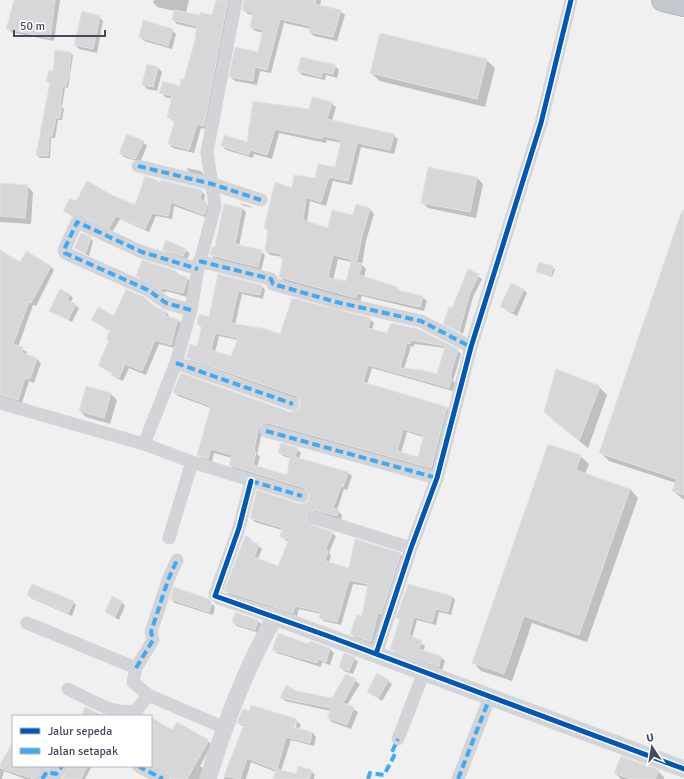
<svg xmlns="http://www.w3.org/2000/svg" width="684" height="779" viewBox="0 0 684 779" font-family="Signika,sans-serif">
<rect width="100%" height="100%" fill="#f1f0f0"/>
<!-- shadow -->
<path fill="#0003" fill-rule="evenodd" d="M15 0H60L54 41 11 32 8 28Z
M154 0H189L186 13 200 17 213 16 217 0H234L208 130 201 128 194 153 173 148 169 144 175 122 168 117 172 99 165 97 161 92 180 87 185 81 197 38 198 29 177 24 173 20 175 11 157 7 153 2Z
M245 0H321L320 6 340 11 345 15 337 41 314 36 310 32 311 29 284 23 271 73 260 71 257 85 235 81 230 77 259 53 264 33 255 31 251 27 254 15 248 14 243 10Z
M99 17 103 21 97 53 79 49 75 45Z
M172 30 176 34 172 49 144 41 140 37Z
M71 53 73 55 68 88 65 87 62 107 64 109 62 120H58L55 138H51L50 158H40L37 155 50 84 47 81Z
M486 60 495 68 485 107 380 81 371 73Z
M335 66 339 70 337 78 326 75 325 80 302 75 299 71Z
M158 68 162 72 157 91 147 89 143 85Z
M331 103 336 107 332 121 393 135 398 139 394 154 361 147 352 185 333 181 326 206 310 201 307 222 328 229 370 209 374 214 366 241 362 265 366 269 364 277 397 288 402 292 422 297 427 301 424 311 362 296 360 302 284 281 280 277 284 261 283 257 270 255 266 251 269 232 265 228 293 189 335 169 342 143 327 140 326 143 279 133 272 159 254 154 253 158 226 150 222 146 248 143 310 111ZM338 259 352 262 347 283 333 280Z
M143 142 147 146 140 162 124 157 120 153Z
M186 168 201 171 205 177 190 173Z
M429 168 477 178 483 184 476 218 428 208 422 202Z
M162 183 201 191 205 195 204 202 210 207 208 218 174 206 172 219 156 216 149 232 120 219 113 231 85 218 77 219 65 211 76 202 109 195 136 206Z
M0 184 27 186 33 192 31 224 0 222Z
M240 203 250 206 252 208 242 205Z
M242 208 246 212 239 246 261 251 265 255 261 271 215 259 211 255Z
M684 218V500L673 491 676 483 609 461 601 453Z
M90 238 93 241 89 256 75 248Z
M163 249 186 250 190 254 187 259 167 253Z
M0 251 20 263 50 266 54 270 36 306 33 305 18 347 27 352 26 355 37 359 41 363 34 383 29 381 22 403 0 400Z
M142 261 176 272 180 276 187 278 191 282 187 297 166 291 165 293 141 280 137 276Z
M539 264 555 269 552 277 537 272Z
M468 270 482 279 473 297 463 334 445 323 452 309Z
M219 275 262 286 265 290 263 299 242 294 235 325 280 335 370 319 374 323 372 330 387 334 392 324 457 350 461 354 453 381 455 383 453 391 372 368 367 384 447 408 450 412 435 471 262 432 257 454 260 457 257 467 288 476 291 458 283 456 280 452 297 449 301 453 299 459 348 473 352 476 347 490 344 489 337 510 342 515 341 520H311L312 526 332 533 336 536 329 553 331 555 329 563 350 570 400 554 404 558 374 645 355 638 352 634 364 611 369 586 353 584 341 625 324 621 320 617 321 614 299 609 297 616 229 595 226 591 250 539 262 549 258 559 279 567 289 542 281 537 282 530 255 522 251 518 308 502 311 494 309 492 234 469 230 465 232 458 214 453 212 462 202 459 198 455 211 408 178 396 174 392 290 413 298 411 302 406 300 400 191 361 187 358 197 347 202 328 198 324 210 318ZM219 336 238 340 231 357 215 352ZM415 344 445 348 437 375 404 369 411 346 413 347ZM407 432 424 437 418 458 401 453Z
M523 289 527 293 517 316 506 310 502 306Z
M61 290 70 295 73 298 71 302 79 308 72 322 50 311Z
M154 307 167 312 170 318 178 320 182 324 175 348 159 344 146 375 129 368 123 381 116 378 113 374 99 366 110 341 107 339 111 332 92 320 115 317Z
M87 387 111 394 117 400 110 424 86 417 80 411Z
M599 387 607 395 588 448 553 420Z
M580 456 589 464 585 474 630 489 638 498 587 642 532 623 512 681 481 671 473 662Z
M28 595 73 602 76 605 72 616 31 598Z
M452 596 455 600 451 615 439 612 436 625 417 620 412 638 425 646 423 651 441 657 445 661 442 670 395 652 391 649 401 620 398 617Z
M171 599 208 600 215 607 213 615 175 603Z
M122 602 125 606 119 620 106 612Z
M258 621 262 625 259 633 237 626 233 622Z
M310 642 330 649 334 653 330 665 322 662 321 667 277 653 273 649 309 645Z
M354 658 358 662 353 674 344 671 340 667Z
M347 675 360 684 347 705 358 712 351 729 332 722 328 718 331 711 285 701 281 697 297 692 333 699Z
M388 681 392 684 382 701 368 692Z
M151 719 172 731 177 723 212 744 200 766 205 770 201 779H171L170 775 151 765Z
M296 720 301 725 299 729 312 732 316 737 314 746 291 740 281 771 297 775 311 771 315 775 314 779H273L276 772 251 762 246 779H224L244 727 238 723ZM295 722H297L294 732H292Z
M13 744V766H58L38 779H25L4 771 2 779H0V766Z
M70 766H92L85 779H63Z
M658 771 664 777V779H621L615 773Z"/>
<!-- building -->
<path fill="#d7d7d9" stroke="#e2e2e3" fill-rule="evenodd" d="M14 0H55L50 38 6 29Z
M216 0H228L204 126 197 124 189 150 168 144 175 119 167 118 172 96 159 93 163 81 180 86 181 79H184L196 37H195L197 26 172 20 174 10 200 15V12L212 15Z
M244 0H316L315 4 341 10 333 37 309 32 310 26 280 19 267 70 255 67 253 81 229 77 235 47 258 52 263 30 250 27 253 13 242 10Z
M82 11 100 16 93 49 74 45Z
M143 20 173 29 168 46 139 37Z
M380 33 487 59 477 99 370 73Z
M55 50 71 52 69 74 66 86 63 85 60 105 62 106 60 118H56L52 136H49L48 156 36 155 50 82 46 81 49 70 53 71Z
M301 57 336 65 333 74 323 72 321 77 297 71Z
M147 64 158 67 153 87 142 85Z
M312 97 332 102 327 119 394 134 390 150 357 143 348 181 329 177 321 202 306 197 303 220 328 228 332 210 353 215 356 204 370 208 362 236 357 261 333 255 328 278 346 281 351 261 362 264 359 275 398 287 397 290 423 296 420 307 357 293 356 298 279 277 283 260 281 259 282 254 265 251 268 229 264 228 275 182 292 188 294 175 315 178 318 164 335 167 341 140 323 136 322 139 275 129 267 155 250 150 248 155 221 146 224 135 247 142 253 101 309 109Z
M127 134 144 141 135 159 119 153Z
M428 167 477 177 470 212 421 203Z
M145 176 161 182V180L202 190 200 199 206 202 207 206 204 215 171 202 168 216 152 213 145 229 116 216 109 228 80 215 72 216 63 211 70 198 76 201 87 181 110 194 135 205Z
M0 183 28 185 25 218 0 216Z
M224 204 242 208 235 244 262 250 258 267 210 255 212 247H215Z
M682 210H684V495L672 491 677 479 599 453Z
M81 233 91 237 86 253 74 248Z
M166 240 186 249 183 256 162 250Z
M0 250 20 262 26 251 51 266 31 303 29 302 13 344 23 347 22 353 37 358 30 379 25 378 18 400 0 395Z
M142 260 176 271 175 274 188 277 183 293 162 288 161 290 136 276Z
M539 262 553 266 551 276 536 272Z
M468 269 479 274 470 293 459 332 443 324 449 307 452 308Z
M218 274 262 285 260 295 238 291 231 323 266 329 280 334 292 298 371 318 368 328 387 333 391 323 418 329 458 349 450 377 452 378 449 388 368 365 363 382 447 407 431 468 268 423H264L258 429 254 451 256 452 253 465 287 475 290 456 278 453 281 443 298 448 295 457 348 472 343 487 341 486 333 508 339 510 337 516 314 510 307 516 309 523 312 525 333 532 325 550 328 551 325 561 349 568 355 539 401 553 381 614 378 613 371 642 350 634 357 615 361 616 363 611 368 584 349 580 337 622 319 618 320 612 295 606 293 613 224 591 245 536 251 538 250 541 259 544 254 557 278 566 289 539 280 537 282 528 250 518 257 490 300 504 308 502 310 495 304 488 229 465 232 455 211 449 208 459 197 455 211 406 173 392 181 373 290 412 298 410 301 406 299 399 296 396 186 358 190 344 197 346 202 325 197 324 199 314 209 317ZM215 333 238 338 231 356 211 350ZM411 340 445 346 437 374 422 370 400 368 407 343 410 344ZM403 429 424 435 418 457 397 451Z
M511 283 524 289 513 312 500 307Z
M60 289 70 294 67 300 76 304 68 320 49 311Z
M126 289 144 297 154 306 167 312 165 316 178 319 171 345 155 340 142 371 125 364 119 378 111 375 112 372 98 366 109 340 106 339 110 330 91 320 98 307 114 316Z
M556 369 600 386 579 441 544 412Z
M86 386 111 393 104 418 79 411Z
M548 444 581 455 576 470 630 489 579 635 524 616 504 674 472 663Z
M32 584 74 601 68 613 27 595Z
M408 584 452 596 448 612 436 609 432 622 414 617 409 635 422 641 419 649 441 656 439 667 390 649 400 619 396 618Z
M174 587 209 599 212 602 209 612 170 599Z
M112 596 122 601 115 617 105 612Z
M235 612 258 620 255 630 232 622Z
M278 633 308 644 310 641 330 648 326 662 318 659 317 663 272 650Z
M344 653 355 657 349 671 339 667Z
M377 673 389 680 378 698 367 692Z
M346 674 356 679 343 703 354 707 347 725 327 718 331 708 280 698 286 685 297 691 332 698Z
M251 705 297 719 294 727 312 732 310 743 286 737 277 769 296 774 298 766 312 770 309 779H273L276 770 247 758 240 779 224 776 244 724 237 723 238 720 243 709 249 711Z
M85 707 98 713 107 716H81Z
M151 717 172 730 177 722 209 740 187 779H171L167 772 151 764Z
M13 742V766H42L34 779 0 768V764Z
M621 756 659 770 655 779H630L614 773Z
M70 766H87L81 779H62Z"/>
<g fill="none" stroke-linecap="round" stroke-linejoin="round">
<defs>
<path id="trunk" d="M663 0 684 5"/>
</defs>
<!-- trunk casing -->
<use href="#trunk" stroke="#b4b6c0" stroke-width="24"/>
<!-- minor -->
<path stroke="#d3d4d8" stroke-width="13" d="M138 166 212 184 261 200
M199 261 271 279 273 284 336 302 421 321 471 347
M191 310 166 303 148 290 65 253 64 250 77 222 142 252 198 269
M176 363 293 404
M0 403 144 444 192 462 302 496
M266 431 437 478
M144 444 176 363 191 310 198 269 215 206 207 152 236 0
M251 481 239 528 215 594 219 598 275 617
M315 518 411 548
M169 538 192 462
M177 560 168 580 151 632 153 640 136 668 133 682 148 695 225 728
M27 623 136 668
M376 654 411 548 437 478 471 347 541 123 571 0
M68 689C88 699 113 715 136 711L148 695
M398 739 424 672
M138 766 163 779
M42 779 47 772 56 774 62 766
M458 779 490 697"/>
<!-- tertiary -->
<path stroke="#d3d4d8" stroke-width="17" d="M208 779C225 723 246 667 275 617L684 769"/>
<!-- trunk -->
<use href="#trunk" stroke="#c6c8cf" stroke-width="22"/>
<!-- quiet -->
<path stroke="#3fa9f5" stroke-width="4" stroke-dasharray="8 4" stroke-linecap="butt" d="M138 166 212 184 261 200
M199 261 271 279 273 284 336 302 421 321 471 347
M191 310 166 303 148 290 65 253 64 250 77 222 142 252 198 269
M176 363 293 404
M266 431 437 478
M251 481 302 496
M136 668 153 640 151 632 168 580 177 560
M138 766 163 779
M42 779 47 772 56 774 62 766
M368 779 370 773 384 775 394 756 391 754 398 739
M458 779 490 697"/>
<defs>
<path id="cycleway" d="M251 481 239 528 215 596 328 636 684 769
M376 654 411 548 437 478 471 347 541 123 571 0"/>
</defs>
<!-- cycleway casing -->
<use href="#cycleway" stroke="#fff" stroke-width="8"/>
<!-- cycleway -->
<use href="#cycleway" stroke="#0057b8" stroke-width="5"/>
</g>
<!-- legend -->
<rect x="12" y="715" width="140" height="52" fill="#ffffff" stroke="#b5b7be"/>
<rect x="20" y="728" width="20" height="6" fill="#0057b8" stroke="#b5b7be"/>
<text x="48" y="735" font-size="12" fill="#464a5d">Jalur sepeda</text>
<rect x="20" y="748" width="20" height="6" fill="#3fa9f5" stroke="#b5b7be"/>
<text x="48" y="755" font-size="12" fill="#464a5d">Jalan setapak</text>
<!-- north arrow -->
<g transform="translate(652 747) rotate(348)" stroke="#ffffff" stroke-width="3" paint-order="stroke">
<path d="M0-3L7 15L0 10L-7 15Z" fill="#464a5d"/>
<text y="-6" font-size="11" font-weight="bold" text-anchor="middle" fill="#464a5d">U</text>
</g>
<!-- scale -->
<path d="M14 30v6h91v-6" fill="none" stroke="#464a5d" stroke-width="2"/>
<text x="20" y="30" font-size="12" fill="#464a5d" stroke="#ffffff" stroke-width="3" paint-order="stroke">50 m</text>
</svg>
